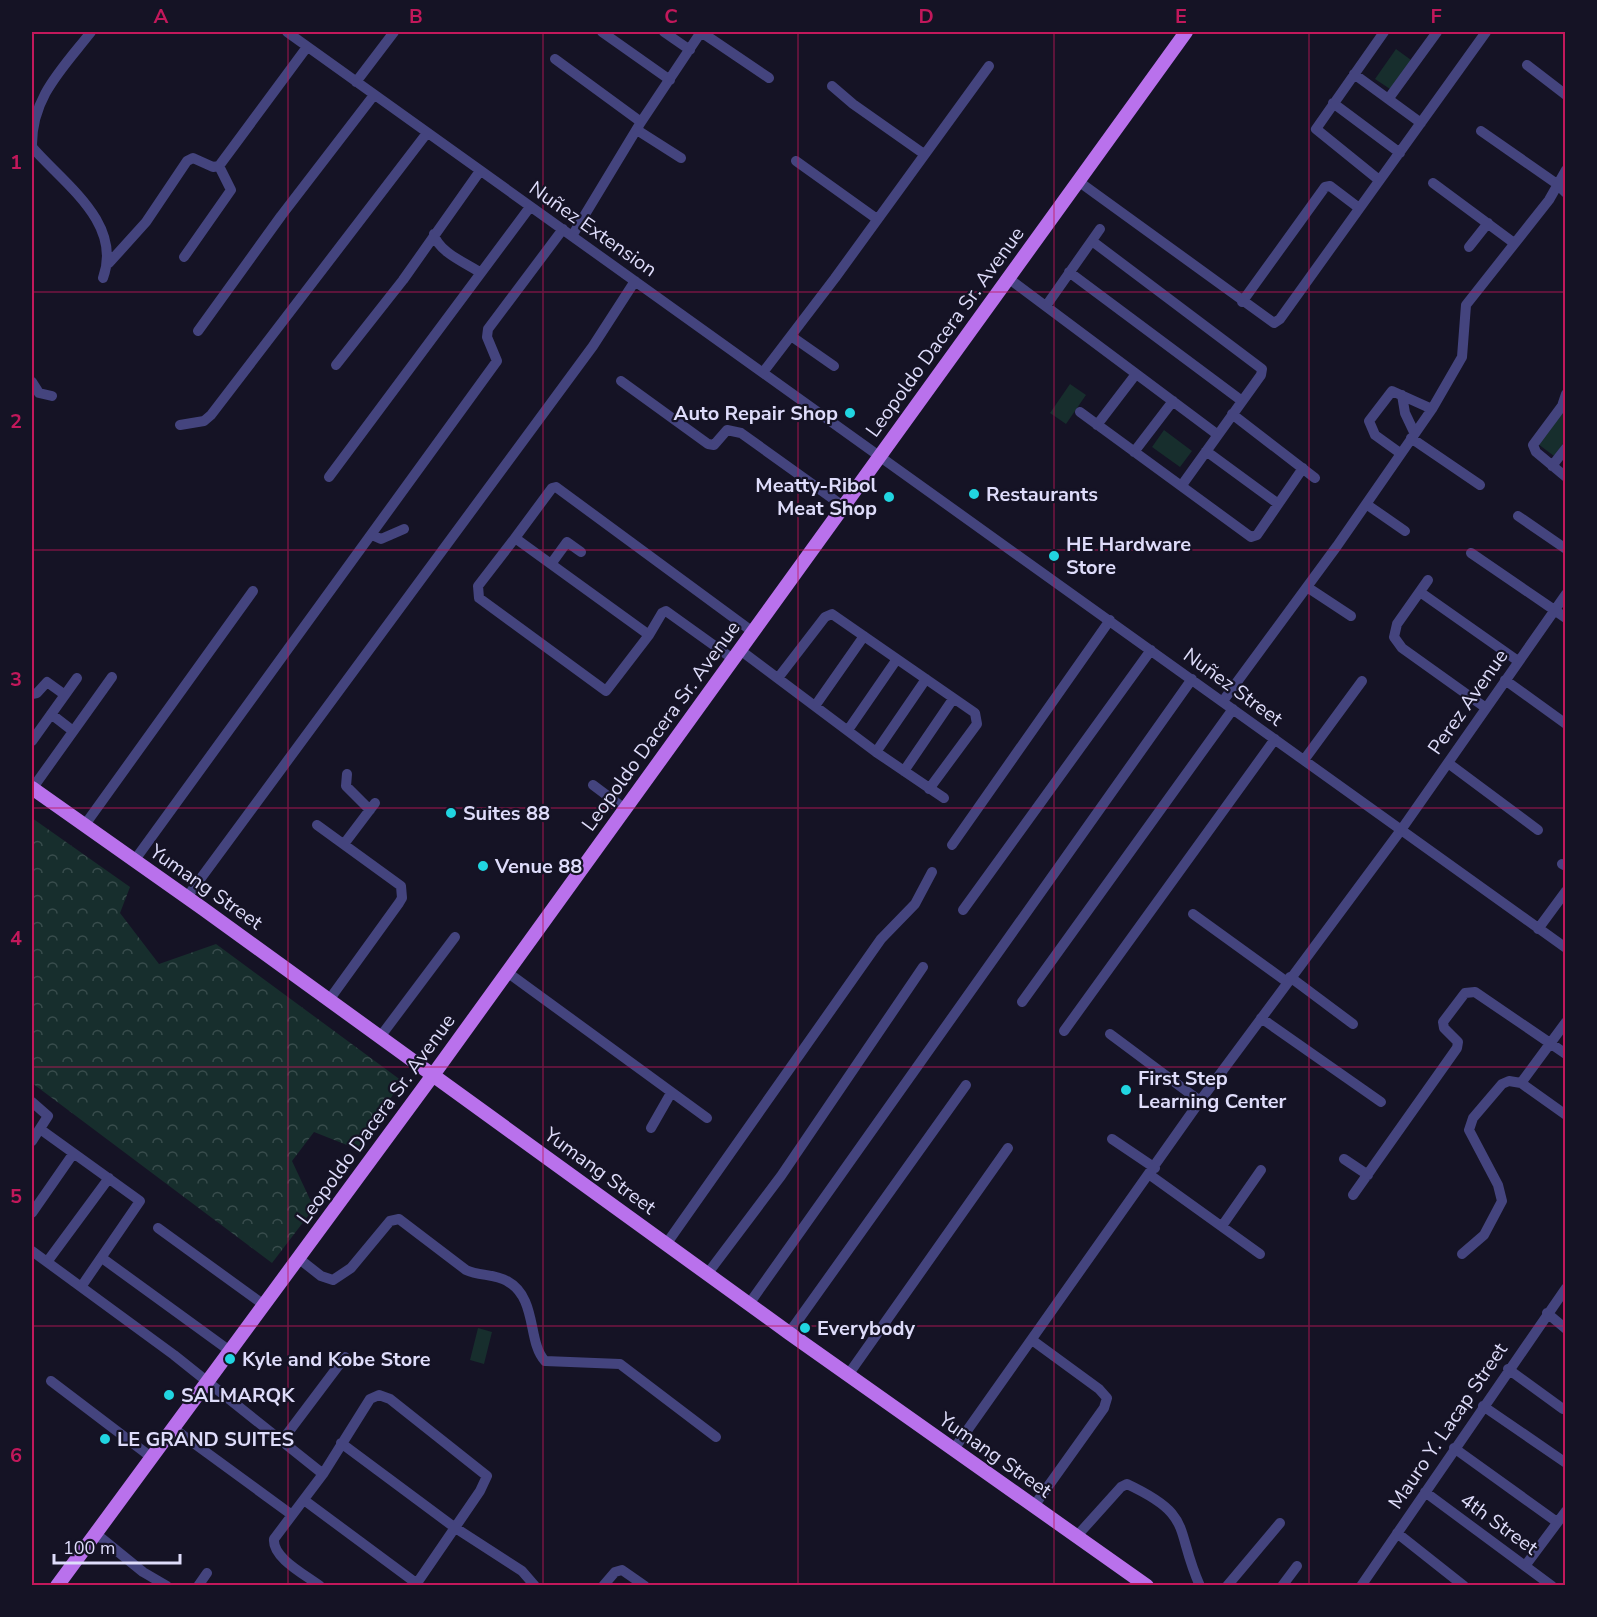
<svg xmlns="http://www.w3.org/2000/svg" width="1597" height="1617" viewBox="0 0 1597 1617" font-family="'Nunito Sans',sans-serif">
<defs>
<pattern id="forest-crowns" width="20" height="18" patternUnits="userSpaceOnUse" patternTransform="scale(1.5)"><rect width="20" height="18" fill="#172e2d"/><path d="M2 6a3 3 0 1 1 6 0M12 15a3 3 0 1 1 6 0" fill="none" stroke="#384c4c"/></pattern>
</defs>
<rect width="100%" height="100%" fill="#151325"/>
<!-- forest -->
<path fill="url(#forest-crowns)" d="M32 818 130 887 120 913 159 964 216 944 402 1081 357 1149 314 1132 292 1161 314 1208 272 1263 32 1083Z"/>
<!-- pitch -->
<path fill="#172e2d" d="M1396 49 1411 60 1390 89 1375 79Z
M1070 384 1086 395 1066 424 1050 413Z
M1562 411 1565 414V441L1554 456 1538 444Z
M1164 430 1192 451 1180 467 1152 447Z
M478 1328 492 1332 484 1364 470 1360Z"/>
<g fill="none" stroke-linecap="round" stroke-linejoin="round">
<!-- minor -->
<path stroke="#44447e" stroke-width="10" d="M91 32C62 69 31 98 32 147 64 184 123 223 103 278
M287 32 1566 948
M602 32 670 80
M664 32 690 50
M701 32 769 78
M555 59 641 122
M1527 65 1566 95
M1354 74 1421 123
M356 82 394 32
M832 86 853 104 924 154
M1389 98 1437 32
M1333 103 1400 153
M637 130 681 158
M1481 131 1557 184 1566 193
M796 161 877 219
M1379 180 1316 129 1384 32
M1078 181 1274 323 1280 319 1486 32
M1433 183 1514 243
M434 234C438 252 466 263 481 273
M572 236 641 122 701 32
M1092 241 1262 369 1261 375 1182 485
M1469 247 1488 223
M184 257 231 190 219 166
M109 263 146 222 187 161 193 158 213 167 219 166 307 47
M1069 272 1242 401
M1008 278 1218 435
M1242 302 1325 187 1330 186 1359 208
M1046 306 1100 229
M198 331 281 216 374 95
M791 336 834 366
M336 365 403 280 480 171
M764 371 835 278 989 66
M621 381 708 444 714 445 727 430 741 433 843 506
M32 382 39 393 52 396
M1566 394 1562 406 1533 445 1536 452 1566 477
M1402 395 1405 413 1414 432
M1080 412 1251 537 1257 535 1303 468
M1232 414 1315 478
M180 425 204 421 211 415 427 133
M1097 425 1136 374
M1411 438 1480 485
M1206 451 1277 503
M1134 452 1173 401
M1400 453 1375 435 1369 421 1392 391 1432 409
M1552 466 1566 448
M329 477 530 207
M1366 504 1405 531
M1518 516 1566 549
M372 535 381 539 404 529
M515 538 478 586 479 598 606 691 649 635
M1471 553 1566 618
M551 564 567 542 581 552
M1428 580 1397 624 1394 637 1402 648 1486 708
M1307 587 1351 616
M1420 592 1518 661
M740 650 876 752 944 798
M733 659 666 611 662 613 649 635 515 538 552 488 556 487 753 632
M778 678 825 617 832 614 975 713 977 724 929 789
M1505 680 1566 724
M32 694 37 693 47 682 65 695
M1223 701 1337 546 1432 409 1462 357 1466 305 1549 200 1566 170
M815 706 864 636
M51 714 73 731
M848 730 897 659
M32 741 77 678
M876 752 926 679
M1304 760 1362 681
M1448 763 1538 830
M904 771 953 699
M347 774 346 786 370 810
M593 785 625 809
M32 789 112 677
M317 825 401 886 402 898 399 903 329 1000
M84 826 253 591
M344 844 375 803
M952 845 1110 620
M134 861 497 361 487 337 488 329 563 229
M1562 864 1566 866
M187 897 593 346 635 281
M963 910 1151 650
M1193 914 1287 982
M1538 929 1566 891
M507 972 707 1118
M1290 977 1353 1024
M1022 1002 1233 709
M1261 1018 1381 1102
M1064 1031 1275 739
M1110 1034 1200 1101
M380 1037 455 937
M1521 1083 1566 1022
M32 1102 48 1116 32 1141
M651 1128 671 1093
M40 1129 140 1201 81 1287
M1112 1139 1155 1168
M1344 1159 1368 1175
M1150 1175 1260 1254
M1353 1195 1457 1048 1458 1042 1444 1028 1443 1022 1465 993 1475 992 1566 1054
M32 1213 73 1154
M1222 1226 1261 1170
M158 1228 264 1305
M667 1243 881 939 915 904 932 872
M32 1251 174 1355 323 1474
M1462 1254 1484 1235 1502 1201 1498 1185 1469 1130 1473 1118 1502 1084 1509 1081 1521 1083 1566 1115
M102 1258 230 1351
M298 1258 321 1276 333 1280 351 1268 390 1221 399 1219 466 1270C479 1276 495 1274 507 1281 538 1298 527 1342 545 1361L620 1364 716 1437
M47 1262 109 1178
M708 1273 781 1176 923 967
M749 1304 1192 679
M1547 1313 1566 1329
M789 1333 966 1085
M1032 1340 1099 1389 1107 1398 1104 1408 1034 1506
M1508 1369 1563 1409
M848 1375 1008 1148
M51 1381 151 1457
M1483 1406 1566 1463
M173 1428 292 1515
M281 1442 345 1357
M341 1443 454 1527 522 1571 535 1586
M1454 1448 1557 1522
M954 1449 1200 1101 1401 830 1566 594
M1425 1492 1552 1586
M304 1500 416 1583
M95 1533 143 1572 167 1586
M1397 1533 1464 1586
M1076 1537 1121 1487 1127 1484C1195 1516 1174 1528 1200 1586
M1525 1566 1566 1511
M198 1586 207 1573
M320 1586C306 1575 272 1558 274 1539L323 1474 370 1399 379 1395 390 1399 487 1476 480 1491 415 1586
M603 1586 615 1572 622 1570 645 1586
M1227 1586 1280 1523
M1282 1586 1297 1566
M1361 1586 1566 1288"/>
<!-- major -->
<path stroke="#b971ec" stroke-width="14" d="M32 788 202 908 789 1333 1147 1586
M57 1586 433 1075 1186 32"/>
</g>
<!-- grid -->
<path fill="none" stroke="#c2185b" stroke-width="1.5" stroke-opacity="0.55" d="M288 32V1586M543 32V1586M798 32V1586M1054 32V1586M1309 32V1586M32 292H1566M32 550H1566M32 808H1566M32 1067H1566M32 1326H1566"/>
<!-- markers -->
<g fill="#21d5e1" stroke="#151325" stroke-width="2">
<circle cx="850" cy="413" r="6"/>
<circle cx="974" cy="494" r="6"/>
<circle cx="889" cy="497" r="6"/>
<circle cx="1054" cy="556" r="6"/>
<circle cx="451" cy="813" r="6"/>
<circle cx="483" cy="866" r="6"/>
<circle cx="1126" cy="1090" r="6"/>
<circle cx="805" cy="1328" r="6"/>
<circle cx="230" cy="1359" r="6"/>
<circle cx="169" cy="1395" r="6"/>
<circle cx="105" cy="1439" r="6"/>
</g>
<g text-anchor="middle" dominant-baseline="central" stroke-width="4.5" stroke-linejoin="round" paint-order="stroke">
<!-- street labels -->
<g font-size="20" fill="#dedcfa" stroke="#151325">
<text transform="translate(593 229) rotate(35)">Nuñez Extension</text>
<text transform="translate(945 332) rotate(-54)">Leopoldo Dacera Sr. Avenue</text>
<text transform="translate(1233 687) rotate(36)">Nuñez Street</text>
<text transform="translate(1468 702) rotate(-55)">Perez Avenue</text>
<text transform="translate(661 726) rotate(-54)">Leopoldo Dacera Sr. Avenue</text>
<text transform="translate(206 887) rotate(35)">Yumang Street</text>
<text transform="translate(376 1119) rotate(-54)">Leopoldo Dacera Sr. Avenue</text>
<text transform="translate(600 1171) rotate(36)">Yumang Street</text>
<text transform="translate(1448 1426) rotate(-56)">Mauro Y. Lacap Street</text>
<text transform="translate(995 1455) rotate(35)">Yumang Street</text>
<text transform="translate(1499 1524) rotate(36)">4th Street</text>
</g>
<!-- poi labels -->
<g font-size="20" font-weight="bold" fill="#dedcfa" stroke="#151325" text-anchor="start">
<text x="838" y="413" text-anchor="end">Auto Repair Shop</text>
<text x="877" y="485" text-anchor="end">Meatty-Ribol<tspan x="877" dy="23">Meat Shop</tspan></text>
<text x="986" y="494">Restaurants</text>
<text x="1066" y="544">HE Hardware<tspan x="1066" dy="23">Store</tspan></text>
<text x="463" y="813">Suites 88</text>
<text x="495" y="866">Venue 88</text>
<text x="1138" y="1078">First Step<tspan x="1138" dy="23">Learning Center</tspan></text>
<text x="817" y="1328">Everybody</text>
<text x="242" y="1359">Kyle and Kobe Store</text>
<text x="181" y="1395">SALMARQK</text>
<text x="117" y="1439">LE GRAND SUITES</text>
</g>
</g>
<!-- border -->
<rect width="1597" height="1617" fill="none" stroke="#151325" stroke-width="66"/>
<!-- scale -->
<path d="M54 1554v9h126v-9" fill="none" stroke="#dedcfa" stroke-width="3"/>
<text x="63" y="1554" font-size="18" fill="#dedcfa" stroke="#151325" stroke-width="4.5" paint-order="stroke">100 m</text>
<rect x="33" y="33" width="1531" height="1551" fill="none" stroke="#c2185b" stroke-width="2"/>
<g font-size="20" text-anchor="middle" font-weight="bold" fill="#c2185b">
<text x="161" y="23">A</text>
<text x="416" y="23">B</text>
<text x="671" y="23">C</text>
<text x="926" y="23">D</text>
<text x="1181" y="23">E</text>
<text x="1436" y="23">F</text>
<text x="16" y="169">1</text>
<text x="16" y="428">2</text>
<text x="16" y="686">3</text>
<text x="16" y="945">4</text>
<text x="16" y="1203">5</text>
<text x="16" y="1462">6</text>
</g>
</svg>
